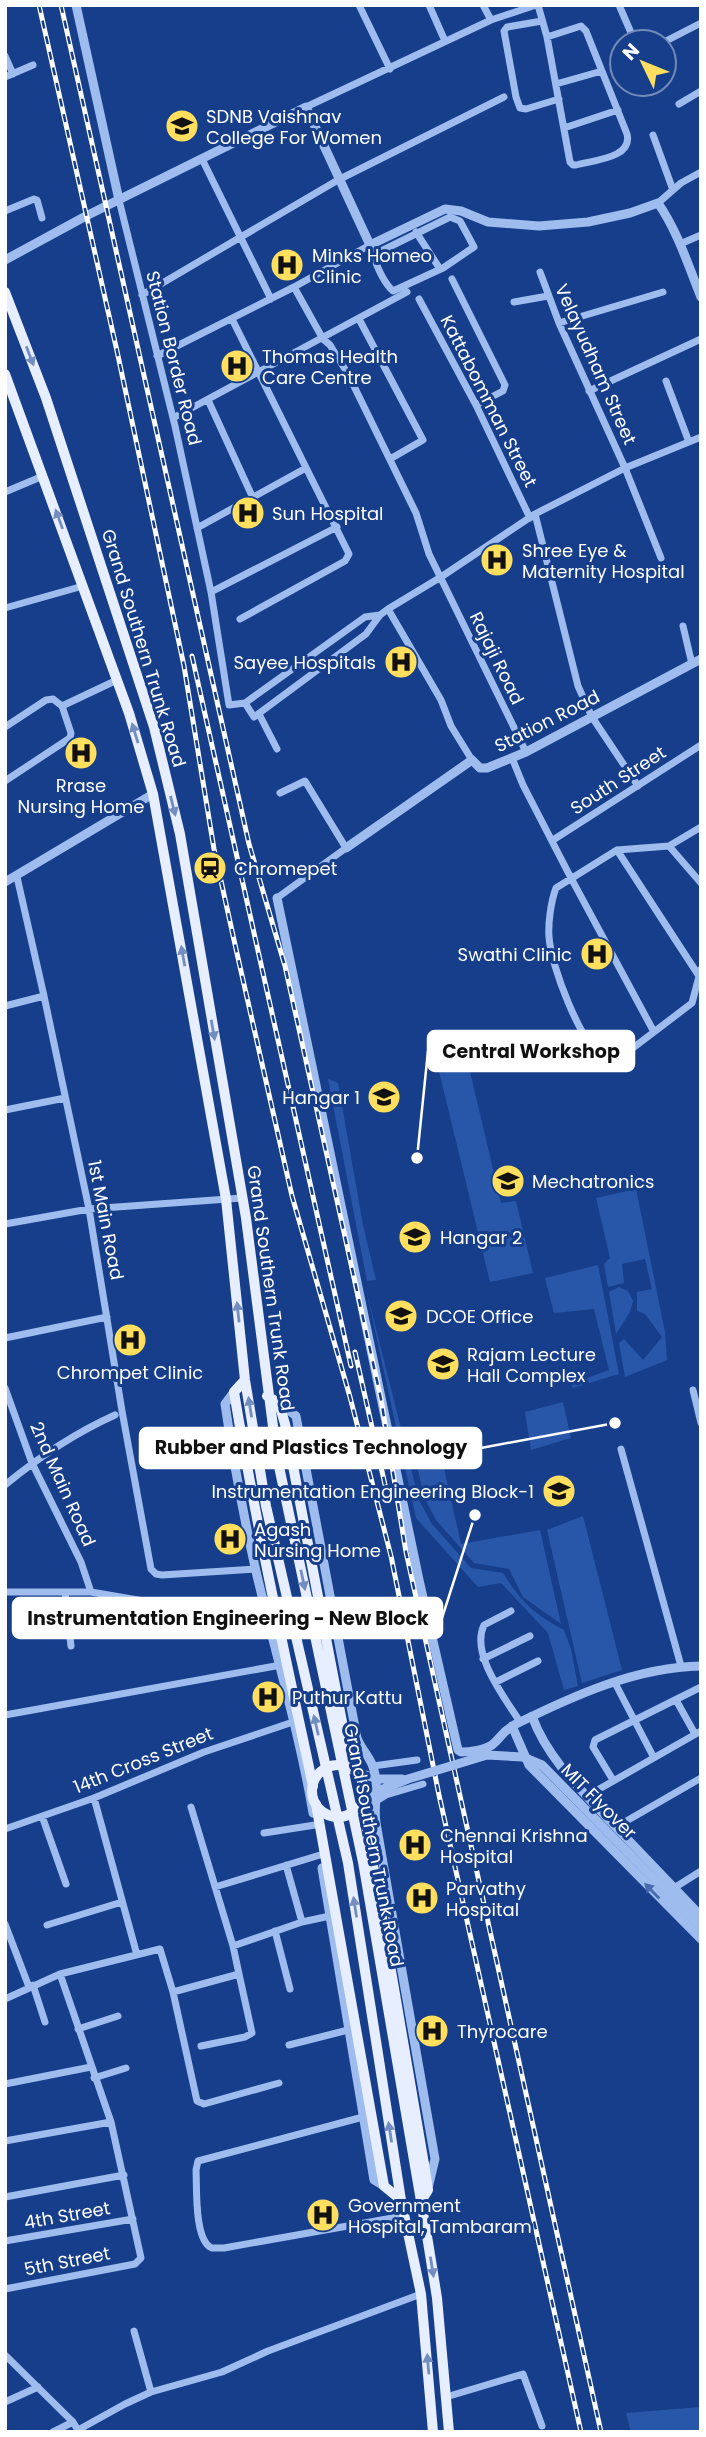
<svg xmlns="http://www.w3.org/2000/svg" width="706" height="2437" viewBox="0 0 706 2437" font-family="Poppins,sans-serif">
<rect width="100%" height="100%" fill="#163e8b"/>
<!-- green -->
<path fill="#2857aa" d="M467 1059 501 1203 516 1201 533 1273 490 1282 437 1063Z
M328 1079 338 1083 363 1225 376 1280 367 1281Z
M636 1189 665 1332 667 1360 625 1377 619 1343 624 1339 643 1360 662 1337 645 1314 637 1311V1292L652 1289 645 1259 622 1264 624 1283 608 1287 604 1264 610 1258 596 1198Z
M598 1265 619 1374 573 1388 571 1384 609 1370 594 1309 554 1313 545 1278Z
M619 1287 628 1291 633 1301 630 1312 616 1334 609 1292Z
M366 1289 419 1500 432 1524 471 1568 503 1573C522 1603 533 1613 564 1630L571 1649 578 1686 564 1690 548 1633 501 1583 478 1587 416 1518Z
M563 1402 571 1438 531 1450 525 1412Z
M435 1433 436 1447 439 1450 442 1459 461 1544 540 1530 561 1624 523 1597 509 1569 474 1563 436 1520 424 1497 411 1438Z
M583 1516 622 1670 582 1683 547 1530Z
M701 2407V2432H631L626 2413Z"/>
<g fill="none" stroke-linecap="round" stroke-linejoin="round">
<!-- minor -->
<path stroke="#9fbcef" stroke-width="7" d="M359 5 390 69
M429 5 445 41
M483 5 491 20
M538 5 547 37 570 162 573 165H576C594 160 633 158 627 134L586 31 581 26 547 37
M619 5 635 42
M542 21 507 27 504 31 516 97 520 108 526 109 559 99
M664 42 701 23
M5 56 13 74
M5 77 33 65
M556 84 602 71
M679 104 701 91
M306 107 491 20 536 5
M564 128 618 110
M653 135 673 190
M202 159 271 299
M119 200 175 426 211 592 229 705 245 703
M658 203 681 183 701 172
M5 211 34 199 37 200 42 218
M416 232 440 269
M680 244 701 235
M540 272 559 323 625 468 661 558
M452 279 505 385 503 391 476 405
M294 287 323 339 330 345 348 374 416 513 429 554 526 752
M142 295 338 180 504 97
M419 299 476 405 530 518
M514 302 548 296
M232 319 349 554 345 561 240 619
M359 319 423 440 390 459
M559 323 663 292
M157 356 294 287 370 245C374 259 382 281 393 291L443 268 474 247 460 221 450 217 373 255
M666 381 689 442
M589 391 701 339
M208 400 253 498
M173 418 407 292
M5 492 43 476
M535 514 578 686 592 717 638 786
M197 528 306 468
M211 592 337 527
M5 608 83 586
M388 609 441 700 451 726 472 760
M380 615 365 617 245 703 254 717 366 634 380 615 388 609 441 577 535 514 625 468 701 437
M683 626 692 664
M62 706 117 680
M259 714 277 749
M5 727 46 700 53 699 62 706
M512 758 523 785 571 878 654 1032
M5 781 70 738 71 733 62 706
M553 840 701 745
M669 846 701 827
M617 850 699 976
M17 877 44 996 89 1209 122 1411 151 1569 156 1574 162 1575 256 1569
M701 883 669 846 617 850 556 888C551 901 548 923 549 937 551 966 580 1042 604 1060L629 1051 692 1003 701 969
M277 898 346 848 305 781 280 793
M5 1006 44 996
M5 1110 65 1098
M5 1224 89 1209 242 1198
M5 1338 107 1317
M5 1388 32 1463 81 1562 91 1592
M693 1390 701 1423
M621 1449 681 1666
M5 1485C39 1457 75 1433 115 1415
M5 1592H91L196 1610 230 1613 267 1610
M65 1592 71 1646
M511 1611 484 1625C470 1654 505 1698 520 1722
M483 1659 530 1636
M496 1682 538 1661
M615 1683 653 1756
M676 1700 695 1734
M5 1715 281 1665
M373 1766 417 1760
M613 1780 593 1747 595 1740 701 1687
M587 1796 701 1731
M94 1798 137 1955
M378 1800 386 1795 423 1784
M42 1816 66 1884
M616 1827 701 1778
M5 1829 94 1798 204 1752 293 1722
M264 1833 315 1825
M286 1865 302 1922
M215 1887 320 1855
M674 1888 701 1871
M5 1924 29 1987
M47 1925 122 1902
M275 1931 290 1989
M233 1946 302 1922 330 1916
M33 1985 45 2022
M173 1992 239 1974 233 1946 191 1807
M5 1999 60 1974 160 1949 173 1992 197 2101 204 2104 279 2083
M78 2029 118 2016
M289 2045 348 2030
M201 2046 245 2037 252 2033 239 1974
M94 2078 126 2068
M5 2084 91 2067
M363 2117 198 2161 196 2170C197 2187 194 2241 212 2248 214 2248 222 2248 224 2248L404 2216
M5 2141 111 2122
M5 2197 124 2175
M5 2241 133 2219
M5 2289 135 2264 141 2258 111 2122 60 1974
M134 2331 151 2392
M5 2355 73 2422 79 2432
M446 2397 523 2374 542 2426
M5 2402 38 2387
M78 2430 125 2404 151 2392 222 2372 268 2351 421 2294
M53 2432 73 2422"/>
<!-- tertiary -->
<path stroke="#9fbcef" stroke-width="9" d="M76 5 119 200
M5 260 86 216 306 107 370 245 445 209 461 211 488 222 539 226 588 222 630 213 658 203C678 232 688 265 701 297
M346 848 472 760 480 768H487L526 752 701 659
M5 882 153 794
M277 898 419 1580 458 1750 461 1752C469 1752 485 1750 492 1745 502 1737 501 1732 516 1724 573 1696 636 1667 701 1666
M234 1392 225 1404C233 1459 243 1513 255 1567 274 1649 299 1730 313 1813
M279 1403 296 1416 357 1738C361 1749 370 1757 373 1767 380 1786 373 1805 376 1823L435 2159 428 2188
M532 1716C547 1758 582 1791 612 1823 642 1854 671 1885 701 1916
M512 1726 529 1765 701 1939
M322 1868 374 2180 384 2186"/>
<!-- primary -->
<path stroke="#e7eeff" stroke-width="10" d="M5 292 46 398 154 727 180 834 246 1218 277 1457 363 1862 428 2242 437 2298 449 2432
M5 374 129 713 153 794 226 1199 245 1380 266 1506 348 1863 401 2200 421 2294 433 2432
M245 1380 234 1392C256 1524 285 1655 313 1786
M267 1396 279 1403 285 1424 351 1769
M316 1804 384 2186 401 2200
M421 2201 428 2190 424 2164"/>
<defs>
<path id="rail" d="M39 5 117 351 184 666 214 849 236 949 292 1196 350 1397 391 1556 439 1795 581 2432
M61 5 249 844 285 966 381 1399 406 1552 601 2432
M192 656 351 1366
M355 1352 386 1489"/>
</defs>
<!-- rail casing -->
<use href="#rail" stroke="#fff" stroke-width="5"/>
<!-- rail -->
<use href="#rail" stroke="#163e8b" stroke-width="2.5" stroke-dasharray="8" stroke-linecap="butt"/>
<!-- tertiary-bridge -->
<path stroke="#9fbcef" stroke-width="9" d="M356 1772 378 1779H402
M363 1797 408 1779 487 1755 523 1757 542 1765 701 1927"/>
<!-- primary-bridge -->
<path stroke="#e7eeff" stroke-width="10" d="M312 1791a26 26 0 1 1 52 0a26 26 0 1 1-52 0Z
M362 1801 424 2164"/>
</g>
<!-- one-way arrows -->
<defs><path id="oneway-solid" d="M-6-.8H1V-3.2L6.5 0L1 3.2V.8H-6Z" transform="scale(1.75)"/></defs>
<g fill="#748dbf">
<use href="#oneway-solid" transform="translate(30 356) rotate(69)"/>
<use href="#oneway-solid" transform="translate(59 519) rotate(-110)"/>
<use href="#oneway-solid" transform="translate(135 733) rotate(-107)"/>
<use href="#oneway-solid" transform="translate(173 806) rotate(76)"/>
<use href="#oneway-solid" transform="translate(183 956) rotate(-100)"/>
<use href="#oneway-solid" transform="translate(213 1030) rotate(80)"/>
<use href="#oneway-solid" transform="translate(238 1312) rotate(-96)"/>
<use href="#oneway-solid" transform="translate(250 1407) rotate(-99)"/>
<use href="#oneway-solid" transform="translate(303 1580) rotate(78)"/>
<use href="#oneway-solid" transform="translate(316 1725) rotate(-103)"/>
<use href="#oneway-solid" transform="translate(355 1907) rotate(-99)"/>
<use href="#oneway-solid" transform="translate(390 2132) rotate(-99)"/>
<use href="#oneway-solid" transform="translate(432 2267) rotate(81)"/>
<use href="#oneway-solid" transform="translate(428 2364) rotate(-95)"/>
</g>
<use fill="#466aae" href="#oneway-solid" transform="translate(652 1891) rotate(-134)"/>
<!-- icons -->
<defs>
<symbol id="university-disc" viewBox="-11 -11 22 22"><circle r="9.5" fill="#ffdf5d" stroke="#163e8b"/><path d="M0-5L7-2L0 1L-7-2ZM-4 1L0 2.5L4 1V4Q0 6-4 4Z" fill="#111"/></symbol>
<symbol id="hospital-disc" viewBox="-11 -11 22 22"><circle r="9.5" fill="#ffdf5d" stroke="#163e8b"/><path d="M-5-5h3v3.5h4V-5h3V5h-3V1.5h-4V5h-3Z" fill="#111"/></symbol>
<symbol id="station-disc" viewBox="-11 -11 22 22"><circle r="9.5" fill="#ffdf5d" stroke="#163e8b"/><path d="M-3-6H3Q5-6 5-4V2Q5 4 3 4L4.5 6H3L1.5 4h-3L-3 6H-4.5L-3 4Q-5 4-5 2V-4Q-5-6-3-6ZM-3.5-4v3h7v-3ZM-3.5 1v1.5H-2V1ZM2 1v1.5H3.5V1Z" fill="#111"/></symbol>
</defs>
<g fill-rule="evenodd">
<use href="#university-disc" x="163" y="107" width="38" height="38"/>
<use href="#hospital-disc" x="268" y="246" width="38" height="38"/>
<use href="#hospital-disc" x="218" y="347" width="38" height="38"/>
<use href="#hospital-disc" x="229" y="494" width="38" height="38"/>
<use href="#hospital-disc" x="478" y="541" width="38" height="38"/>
<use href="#hospital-disc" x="382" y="643" width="38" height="38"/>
<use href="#hospital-disc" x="62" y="734" width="38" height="38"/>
<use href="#station-disc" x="191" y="849" width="38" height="38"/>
<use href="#hospital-disc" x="578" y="935" width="38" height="38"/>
<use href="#university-disc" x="365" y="1078" width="38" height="38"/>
<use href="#university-disc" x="489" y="1162" width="38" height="38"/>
<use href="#university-disc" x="396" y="1218" width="38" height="38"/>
<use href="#university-disc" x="382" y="1297" width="38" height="38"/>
<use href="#hospital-disc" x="111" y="1321" width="38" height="38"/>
<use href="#university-disc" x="424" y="1345" width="38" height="38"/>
<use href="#university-disc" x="540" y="1472" width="38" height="38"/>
<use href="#hospital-disc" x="211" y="1520" width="38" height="38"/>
<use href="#hospital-disc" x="249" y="1678" width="38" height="38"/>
<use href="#hospital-disc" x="396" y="1826" width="38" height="38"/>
<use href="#hospital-disc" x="403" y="1879" width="38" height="38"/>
<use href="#hospital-disc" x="413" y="2012" width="38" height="38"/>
<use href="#hospital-disc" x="304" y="2196" width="38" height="38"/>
</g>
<g text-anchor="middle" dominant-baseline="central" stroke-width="6" stroke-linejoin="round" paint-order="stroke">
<!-- poi labels -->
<g font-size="18" fill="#fff" stroke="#163e8b" text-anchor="start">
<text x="206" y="116">SDNB Vaishnav<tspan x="206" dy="21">College For Women</tspan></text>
<text x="312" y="255">Minks Homeo<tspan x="312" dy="21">Clinic</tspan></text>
<text x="262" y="356">Thomas Health<tspan x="262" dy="21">Care Centre</tspan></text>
<text x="272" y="513">Sun Hospital</text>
<text x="522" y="550">Shree Eye &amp;<tspan x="522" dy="21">Maternity Hospital</tspan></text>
<text x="376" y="662" text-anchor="end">Sayee Hospitals</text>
<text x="81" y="785" text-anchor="middle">Rrase<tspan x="81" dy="21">Nursing Home</tspan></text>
<text x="234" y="868">Chromepet</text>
<text x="572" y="954" text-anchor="end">Swathi Clinic</text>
<text x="360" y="1097" text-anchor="end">Hangar 1</text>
<text x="532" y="1181">Mechatronics</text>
<text x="440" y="1237">Hangar 2</text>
<text x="426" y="1316">DCOE Office</text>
<text x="467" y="1354">Rajam Lecture<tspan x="467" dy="21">Hall Complex</tspan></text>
<text x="130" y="1372" text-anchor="middle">Chrompet Clinic</text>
<text x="534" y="1491" text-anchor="end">Instrumentation Engineering Block-1</text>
<text x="254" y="1529">Agash<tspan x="254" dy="21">Nursing Home</tspan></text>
<text x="292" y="1697">Puthur Kattu</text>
<text x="440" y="1835">Chennai Krishna<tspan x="440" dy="21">Hospital</tspan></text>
<text x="446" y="1888">Parvathy<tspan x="446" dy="21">Hospital</tspan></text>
<text x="457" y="2031">Thyrocare</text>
<text x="348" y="2205">Government<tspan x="348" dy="21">Hospital, Tambaram</tspan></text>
</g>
<!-- street labels -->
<g font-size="18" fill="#fff" stroke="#163e8b">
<text transform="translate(174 358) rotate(76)">Station Border Road</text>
<text transform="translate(596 364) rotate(66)">Velayudham Street</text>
<text transform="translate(489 401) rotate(63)">Kattabomman Street</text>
<text transform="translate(144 648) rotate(73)">Grand Southern Trunk Road</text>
<text transform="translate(497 658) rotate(64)">Rajaji Road</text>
<text transform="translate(547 721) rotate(-27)">Station Road</text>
<text transform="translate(618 780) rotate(-33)">South Street</text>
<text transform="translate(106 1220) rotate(79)">1st Main Road</text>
<text transform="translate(271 1288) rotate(82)">Grand Southern Trunk Road</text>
<text transform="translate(63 1484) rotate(66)">2nd Main Road</text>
<text transform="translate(143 1760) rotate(-22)">14th Cross Street</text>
<text transform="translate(599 1801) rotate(45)">MIT Flyover</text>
<text transform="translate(374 1845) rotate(79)">Grand Southern Trunk Road</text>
<text transform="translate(67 2215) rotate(-10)">4th Street</text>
<text transform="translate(67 2261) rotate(-11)">5th Street</text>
</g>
</g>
<!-- callouts -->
<path fill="none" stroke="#fff" stroke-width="2.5" d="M417 1158L428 1051M615 1423L481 1448M475 1515L442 1618"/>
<g fill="#fff" stroke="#163e8b" stroke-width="2.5">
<circle cx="417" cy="1158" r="7"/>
<circle cx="615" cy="1423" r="7"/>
<circle cx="475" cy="1515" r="7"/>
</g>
<g fill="#fff" stroke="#fff" stroke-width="2.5">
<rect x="428" y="1031" width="206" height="40" rx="7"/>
<rect x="140" y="1428" width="341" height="40" rx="7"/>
<rect x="13" y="1598" width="429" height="40" rx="7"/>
</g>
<g font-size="19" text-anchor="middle" font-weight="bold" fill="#111">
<text x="531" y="1058">Central Workshop</text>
<text x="311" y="1454">Rubber and Plastics Technology</text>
<text x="228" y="1625">Instrumentation Engineering - New Block</text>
</g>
<!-- border -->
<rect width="706" height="2437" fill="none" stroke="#ffffff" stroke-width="14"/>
<!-- north arrow -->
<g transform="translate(643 63) rotate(313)"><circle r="33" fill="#163e8b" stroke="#738bb9" stroke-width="2"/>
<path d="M0-5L12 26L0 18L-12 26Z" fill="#ffdf5d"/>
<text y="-10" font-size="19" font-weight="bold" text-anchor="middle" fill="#ffffff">N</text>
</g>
</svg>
